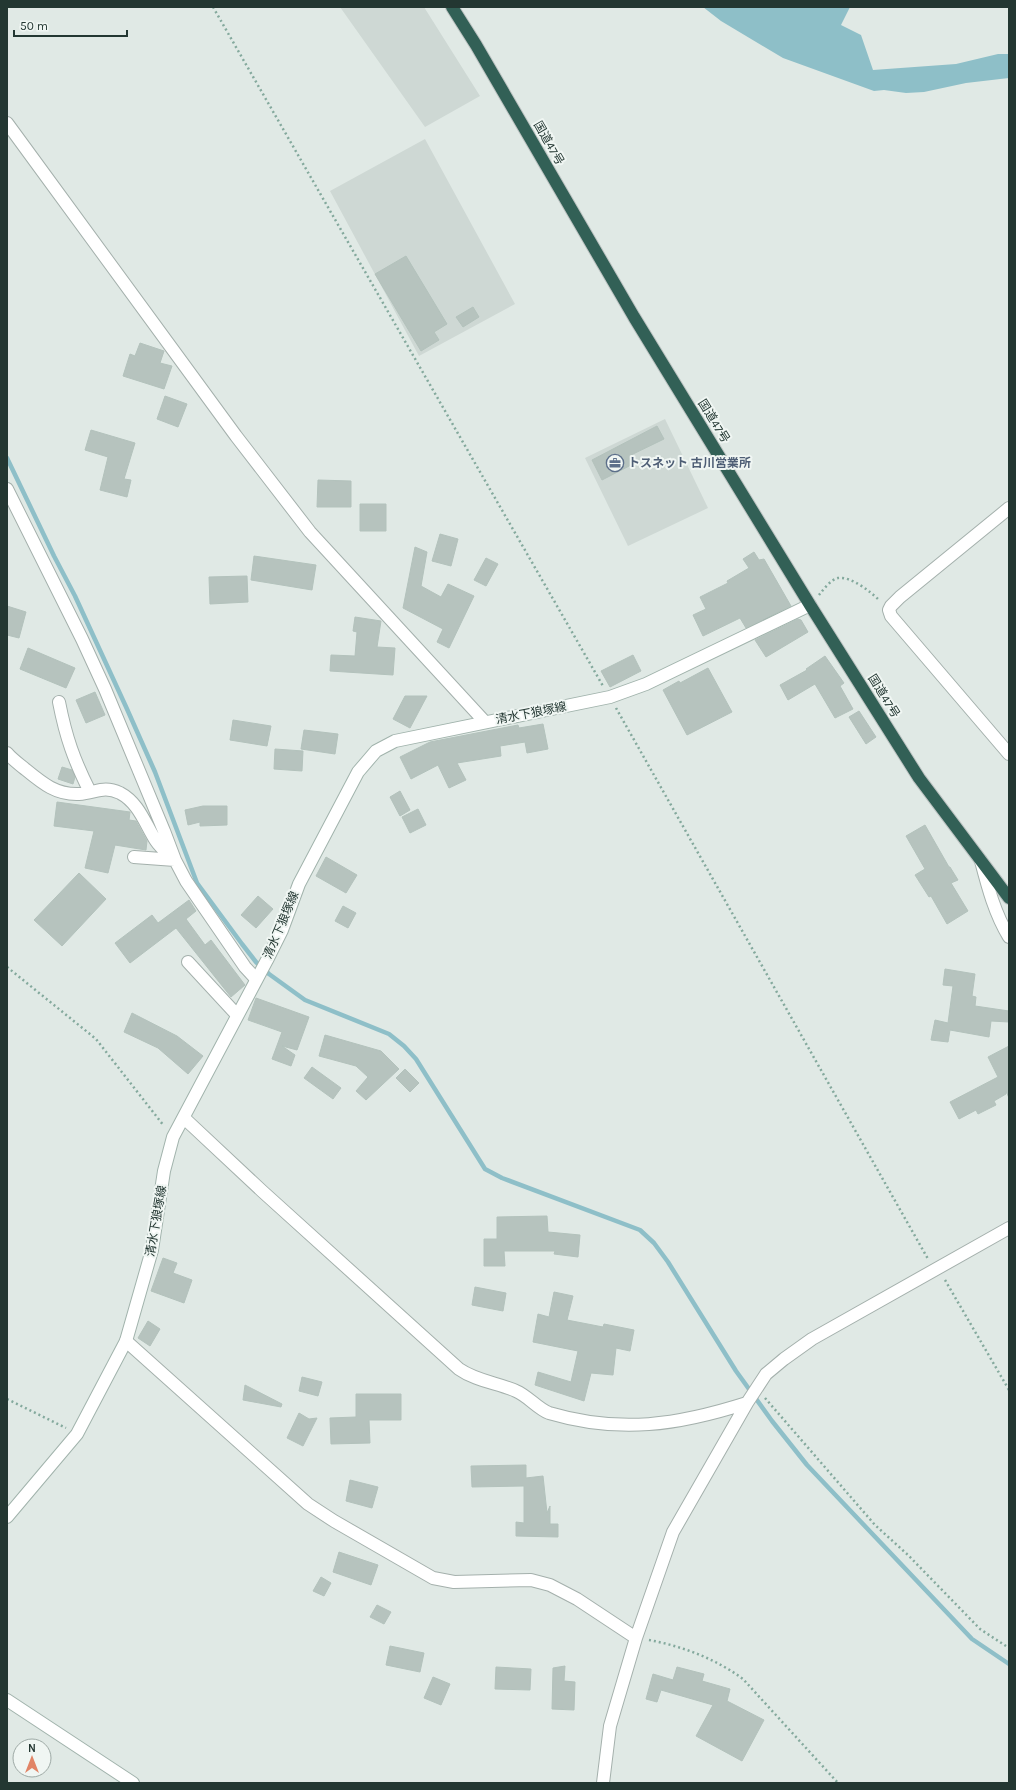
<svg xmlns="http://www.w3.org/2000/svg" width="1016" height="1790" viewBox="0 0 1016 1790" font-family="Karla,'Noto Sans JP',sans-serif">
<rect width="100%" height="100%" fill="#e0e9e5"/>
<!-- built -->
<path fill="#ced8d4" d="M340 7H424L480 96 425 127Z
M425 139 515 304 419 356 330 191Z
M665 419 708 508 628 546 585 458Z"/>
<!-- water -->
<path fill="#8ebfc8" d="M703 7H850L841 25 861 35 873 70 956 64 998 54H1009V78L966 83 924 92 906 93 884 90 874 91 783 58 721 21Z"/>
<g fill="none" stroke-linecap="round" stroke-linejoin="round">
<!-- stream -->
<path stroke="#8ebfc8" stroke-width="4.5" d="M7 458 54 556 75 596 127 709 155 772 197 883 242 944 256 962 269 974 305 1000 389 1034 404 1046 416 1059 485 1169 502 1178 640 1230 654 1243 668 1262 736 1371 772 1421 807 1465 972 1639 1009 1664"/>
</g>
<!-- building -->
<path fill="#b6c3be" stroke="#b3c2bc" d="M406 256 447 324 434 332 439 340 421 351 375 274Z
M473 307 479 317 463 327 456 317Z
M140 343 164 351 160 363 172 366 164 389 123 376 130 354 135 356Z
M165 396 187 404 178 427 157 419Z
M657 426 664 439 631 455 635 463 602 480 592 460Z
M91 430 135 443 124 479 131 480 127 497 100 490 108 457 85 450Z
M318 480 351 481V507H317Z
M360 504H386V531H360Z
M440 534 458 539 451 566 432 561Z
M415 547 427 552 421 586 441 597 448 584 474 596 449 648 437 642 443 629 403 608Z
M754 552 759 560 764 559 791 606 746 628 740 618 703 636 693 615 706 609 700 597 728 583 727 581 749 568 743 559Z
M254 556 316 565 312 590 251 580Z
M486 558 498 564 486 586 474 580Z
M247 576 248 602 210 604 209 577Z
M7 606 26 612 19 638 7 635Z
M355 617 381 621 377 647 395 648 393 675 330 671 331 655 355 656 357 632 353 631Z
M798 619 801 620 808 632 766 657 755 640Z
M28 648 75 668 66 688 20 669Z
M633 655 641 671 610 687 601 671Z
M825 656 844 683 840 686 853 709 835 718 815 684 788 700 780 685 807 670 806 669Z
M708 668 732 712 687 735 663 690 679 681 680 683Z
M95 692 105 715 86 723 76 700Z
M405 696H427L410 728 393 719Z
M859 711 876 737 866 744 849 717Z
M233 720 271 726 267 746 230 740Z
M543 724 548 749 527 753 525 742 500 746 501 756 457 763 466 780 449 788 438 765 411 779 400 757 430 742 518 725 519 728Z
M304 730 338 734 335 754 301 749Z
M275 749 303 751 302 771 274 769Z
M62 767 72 770 75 777 73 784 58 779Z
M400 791 410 810 400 816 390 797Z
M57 802 130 812 129 820 136 821 147 841 146 850 115 845 108 873 85 868 94 831 54 826Z
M203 806H227V825L200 826V822L188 825 185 810Z
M418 809 426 825 410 833 402 817Z
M925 825 949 867H950L958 880 951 883 968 911 947 924 931 896 929 897 915 875 925 869 906 836Z
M326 857 357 875 346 893 316 876Z
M79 873 106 899 62 946 34 920Z
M258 896 273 909 256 928 241 915Z
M189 900 196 911 186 919 205 945 211 940 245 985 231 997 176 928 130 963 115 943 152 915 158 923Z
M343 906 356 913 348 928 335 921Z
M945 969 975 974 972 996 976 997 975 1006 1009 1011V1022L991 1021 989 1037 950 1030 948 1042 931 1040 935 1020 948 1023 953 986 943 985Z
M256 998 309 1017 297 1050 282 1046 295 1055 291 1066 272 1059 282 1032 248 1020Z
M132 1013 177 1036 203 1056 188 1074 158 1048 124 1032Z
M325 1035 381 1051 399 1069 366 1100 356 1091 368 1077 356 1066 319 1056Z
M1009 1046V1098L1006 1091V1094L994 1101 996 1105 978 1114 976 1110 959 1119 950 1102 998 1077 988 1057Z
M312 1067 341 1088 333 1099 304 1078Z
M405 1069 419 1083 410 1092 396 1078Z
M547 1216 548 1232 580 1235 578 1257 554 1254 555 1251H504L505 1266H484V1239H497V1217Z
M163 1258 177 1263 173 1273 192 1280 184 1303 151 1291Z
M475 1287 506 1293 503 1311 472 1305Z
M554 1292 573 1296 567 1320 603 1327 604 1324 634 1330 630 1351 616 1348 613 1375 591 1373 584 1401 535 1385 538 1372 571 1382 578 1351 533 1342 538 1314 549 1317Z
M148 1321 160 1329 150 1346 138 1338Z
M302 1377 322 1382 318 1396 299 1391Z
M245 1385 282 1404 281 1407 243 1400Z
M356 1394H401V1420H369L370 1443 331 1444 330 1418 356 1417Z
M299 1413 309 1419 317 1418 303 1446 287 1438Z
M526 1465V1478L543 1476 547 1513 550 1506V1524H558V1537L516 1536V1522L524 1523V1486L472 1487 471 1466Z
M350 1480 378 1487 372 1508 346 1501Z
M339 1552 378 1565 371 1585 333 1572Z
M321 1577 331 1583 324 1596 313 1591Z
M377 1605 391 1612 384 1624 370 1617Z
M390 1646 424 1653 420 1672 386 1665Z
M565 1666 564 1681 575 1682 574 1710 552 1709 553 1668Z
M496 1667 531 1669 530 1690 495 1689Z
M677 1667 704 1674 702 1681 730 1689 727 1701 764 1720 742 1761 696 1736 713 1705 661 1690 657 1702 646 1699 653 1674 673 1680Z
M433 1677 450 1684 441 1705 424 1698Z"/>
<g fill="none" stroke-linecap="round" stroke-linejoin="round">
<defs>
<path id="street" d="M7 123 236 436 310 532 485 722
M7 489 82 639 105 689 164 831 175 860 186 881 245 967 256 979
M1009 508 900 597 891 606 889 610 891 616 1009 754
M59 702C66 738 74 760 90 792
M7 753C12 759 19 764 25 769 42 783 56 795 79 794 96 793 103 785 120 793 139 803 145 824 156 841 160 847 166 852 171 857
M134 857 175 860
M981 861C988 888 995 914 1009 937
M188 962 237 1015
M184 1118 262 1191 459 1369C476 1381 498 1383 516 1391 528 1396 538 1409 549 1413 620 1434 678 1425 747 1403
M126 1341 308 1504 334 1521 433 1578 454 1582 531 1580 550 1585 577 1599 636 1638
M603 1783 610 1726 636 1638 673 1532 747 1403 766 1374 784 1359 812 1339 1009 1228"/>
<path id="secondary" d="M7 1517 77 1434 126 1341 152 1250 164 1171 173 1137 267 960 282 930 299 884 358 772 376 751 395 741 610 697 646 684 810 605
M7 1700 133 1783"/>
<path id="highway" d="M452 7 476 45 634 317 810 605 919 778 1009 898"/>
</defs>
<!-- street casing -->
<use href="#street" stroke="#a4b0ac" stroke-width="14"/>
<!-- secondary casing -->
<use href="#secondary" stroke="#a1b3ac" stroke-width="14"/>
<!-- highway casing -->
<use href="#highway" stroke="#bdc3c2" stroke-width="14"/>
<!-- path -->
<path stroke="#84a99d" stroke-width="2.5" stroke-dasharray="2 3" stroke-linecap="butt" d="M213 7 603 686
M819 595C824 589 830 580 838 578 851 576 871 592 879 600
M616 708 928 1259
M7 967 96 1039 164 1126
M945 1280 1009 1390
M765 1398 875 1525 908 1555 980 1629 1009 1648
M7 1399 66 1428
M649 1640C682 1646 716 1659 743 1679L838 1783"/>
<!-- street -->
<use href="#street" stroke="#fff" stroke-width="12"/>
<!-- secondary -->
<use href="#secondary" stroke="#fff" stroke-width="12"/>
<!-- highway -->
<use href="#highway" stroke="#326056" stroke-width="12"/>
</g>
<!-- icons -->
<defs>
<symbol id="office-ring" viewBox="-11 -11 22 22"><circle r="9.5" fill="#f0f6f3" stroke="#5c6f8a" stroke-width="1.5"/><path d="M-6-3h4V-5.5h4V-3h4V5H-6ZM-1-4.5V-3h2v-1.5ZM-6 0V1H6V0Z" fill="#5c6f8a"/></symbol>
</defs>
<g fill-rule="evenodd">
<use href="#office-ring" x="605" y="453" width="20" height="20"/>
</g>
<g text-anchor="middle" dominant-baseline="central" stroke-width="4" stroke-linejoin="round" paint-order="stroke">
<!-- street labels -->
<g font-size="12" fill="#233732" stroke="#f0f6f3">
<text transform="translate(549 143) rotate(60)">国道47号</text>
<text transform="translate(714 421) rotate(58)">国道47号</text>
<text transform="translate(884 696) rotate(58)">国道47号</text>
<text transform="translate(531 713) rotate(-11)">清水下狼塚線</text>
<text transform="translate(281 925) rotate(-67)">清水下狼塚線</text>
<text transform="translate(156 1221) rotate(-80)">清水下狼塚線</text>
</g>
<!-- service labels -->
<g font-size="12" font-weight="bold" fill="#4e5e75" stroke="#f0f6f3" text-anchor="start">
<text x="628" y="463">トスネット 古川営業所</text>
</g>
</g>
<!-- border -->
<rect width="1016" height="1790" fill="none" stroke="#233732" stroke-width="16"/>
<!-- north arrow -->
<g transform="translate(32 1758)"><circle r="19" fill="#f0f6f3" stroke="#9eaaa6"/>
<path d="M0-3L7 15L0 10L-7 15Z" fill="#e18466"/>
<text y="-6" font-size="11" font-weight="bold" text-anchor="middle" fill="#233732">N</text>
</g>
<!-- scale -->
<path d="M14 30v6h113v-6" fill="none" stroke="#233732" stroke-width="2"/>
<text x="20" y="30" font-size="12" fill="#233732" stroke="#f0f6f3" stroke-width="3" paint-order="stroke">50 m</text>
</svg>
